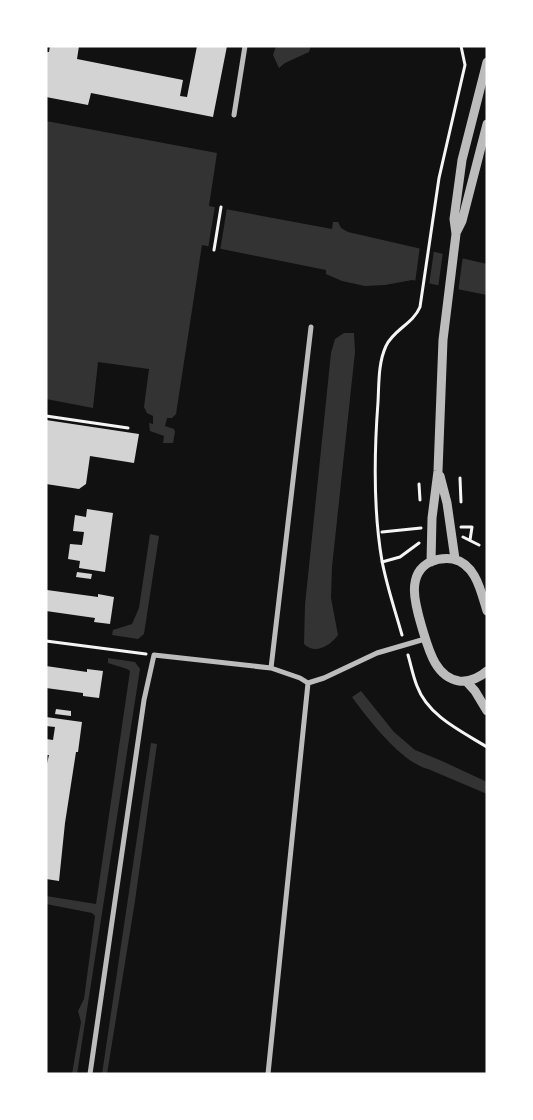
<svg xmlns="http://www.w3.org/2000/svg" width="533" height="1120" viewBox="0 0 533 1120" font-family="Quicksand,sans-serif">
<rect width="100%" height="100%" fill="#111"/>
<!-- water -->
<path fill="#333" d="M276 46H311L309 52 285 63 279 68 273 55Z
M46 121 217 153 209 206 332 229 333 222H338L341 228 348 232 487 264V295L412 280 385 285 365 286 342 281 326 274V270L202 245 176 414 172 418H167L165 426 174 429 175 432 173 443H163L164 436 150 431 149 423 153 424V416L147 413 144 407 149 369 98 362 93 408 46 399Z
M344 333H354L355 352 332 567 331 598 338 635C330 646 315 655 304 644L305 605 331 353 335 339Z
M150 534 159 536 144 634 138 639 112 635 113 630 132 624 139 608Z
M108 658 135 662 140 669 77 1074H72L81 1022 78 1011 84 999 95 916 92 913 46 904V896L96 904 130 671 127 669 108 663Z
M361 691 394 732 415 750 442 761 487 782V794L428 769C402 763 368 719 352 697Z
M151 743 157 744 135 901 107 1074H102Z"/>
<!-- pier -->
<path fill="#111" d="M215 206 227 208 220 251 208 249Z
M420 246 434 250 429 286 415 283Z
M443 252 463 256 458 292 438 288Z"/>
<!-- building -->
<path fill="#d3d3d3" d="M50 46H79L77 59 183 80 180 96 187 97 197 46H227L213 117 91 93 88 105 46 97V52H49Z
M46 420 139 434 134 463 90 456 86 484 79 489 46 484Z
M87 509 113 513 105 572 79 568 80 561 68 559 70 544 82 545 83 539 84 532 73 531 75 515 86 517Z
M77 572 92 574 91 579 76 577Z
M47 590 98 597V594L114 597 110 624 94 622 95 618 46 611Z
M46 666 87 672V669L103 671 99 698 83 696V693L46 688Z
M56 709 71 711V716L55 714Z
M46 717 82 722 78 752H76L65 823 59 881 46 879V768L49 755H46V739L53 740 55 727 46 726Z"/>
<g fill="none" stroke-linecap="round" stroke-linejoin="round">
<!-- path -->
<path stroke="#f5f5f5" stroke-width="3" d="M214 250 221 207
M46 416 128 428
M460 478 461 502
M419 484 420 500
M461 527H472L470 540
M382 532 421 528
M463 537 479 545
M382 562 400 557 419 543
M402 635C395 610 387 587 382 561 373 509 374 455 378 402 379 385 378 363 386 346 393 330 413 324 420 307L439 178 465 65 461 46
M46 641 146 654
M408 655C411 665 413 676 417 686 428 716 461 731 487 747"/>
<!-- minor -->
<path stroke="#bcbcbc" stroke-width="5" d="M234 115 245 46
M271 668 311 327
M90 1074 144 700 154 655 271 668 300 678 308 683
M268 1074 308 683 324 678 377 653 425 639"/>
<!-- tertiary -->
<path stroke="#bcbcbc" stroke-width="9" d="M456 233 462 221 487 124
M440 476 447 503 455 559
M431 562 432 518 438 471 443 340 456 234 454 219 462 160 487 62
M487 611C481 592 476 564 453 559 445 558 437 559 430 562 404 575 417 610 423 631 429 651 436 677 459 681 470 682 479 678 487 671
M466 681 475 691 487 711"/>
</g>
<!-- border -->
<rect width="533" height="1120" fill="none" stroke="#ffffff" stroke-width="95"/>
</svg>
